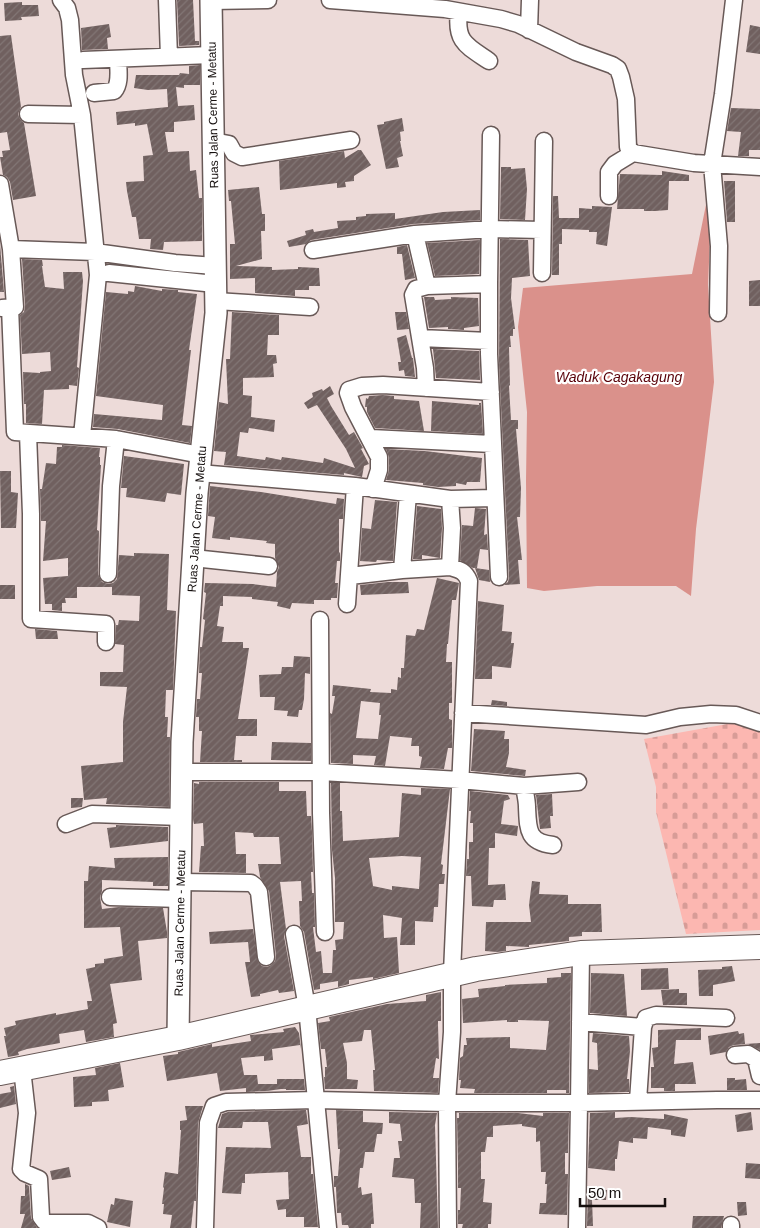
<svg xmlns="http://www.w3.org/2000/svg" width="760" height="1228" viewBox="0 0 760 1228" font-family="Arial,sans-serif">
<defs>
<pattern id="cemetery-stones" width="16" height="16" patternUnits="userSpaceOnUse" patternTransform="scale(1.25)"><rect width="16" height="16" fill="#fcb7b1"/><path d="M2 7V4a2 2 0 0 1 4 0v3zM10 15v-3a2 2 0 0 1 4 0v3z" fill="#d79c97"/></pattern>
<pattern id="building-hatch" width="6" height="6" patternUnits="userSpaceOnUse" patternTransform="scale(1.25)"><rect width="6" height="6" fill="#70605f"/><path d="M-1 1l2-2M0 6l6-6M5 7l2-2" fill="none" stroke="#827675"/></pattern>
</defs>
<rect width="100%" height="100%" fill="#eddbd9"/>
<!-- cemetery -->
<path fill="url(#cemetery-stones)" d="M733 723 760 732V930L686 934 656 812V787L644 739Z"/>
<!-- water -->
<path fill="#da918b" d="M713 170 708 285 714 382 696 529 691 596 676 586H597L544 591 527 588 526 481 527 412 518 327 523 288 692 274Z"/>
<!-- building -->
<path fill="url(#building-hatch)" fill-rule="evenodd" d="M177 0H193L195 41H199V45L179 46Z
M22 2V5H38L39 16 21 17 22 20 5 21 4 3Z
M109 24 111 37 107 38 108 49 82 50 81 28Z
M750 25 760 27V54L746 52Z
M11 35 21 107 18 114 20 119 24 123 36 196 13 200 10 182 7 177 3 175 0 157H3L2 151 10 150 7 132 0 133V36Z
M200 65V85H184V88L176 87 178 106 194 105 195 120 174 122V132H165L168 152 189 151 190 171 196 170 199 198H202V241L164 242 163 250 150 249 151 239H139L136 217H132L127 191 126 182 144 181 143 156 153 155 147 124 135 126V123L117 125 116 112 168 107 167 89 148 90 134 88 136 75H179L180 73 189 74V66Z
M731 108 760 109V150H749V156H738L741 132 727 131Z
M402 118 404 131 400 132 401 141H400L403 156 397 158 399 167 386 169 377 125 384 124V122Z
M358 150H361L371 165 354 176V181L345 182 346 187 337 188V183L280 190 279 161 344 151 345 158Z
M501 167H511V169L525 168 527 189 525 220 500 219Z
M662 171 689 175V181H669L668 210 655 211H644V209H617L620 174 662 175Z
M724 181H735V222H727Z
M259 187 262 214H265V231H261L262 259 236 266 272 267V270L298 269V267L319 268 320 286H309V290H295V296L255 293V278L230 279V244H235L231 201H229L228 190Z
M553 196H558L559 218H579V208L592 209V206L612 207 607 246 596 244 597 232H589V230L562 229V244H559V275H552Z
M480 210V220L413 224 311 240 306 244 289 247 287 241 306 235 305 231 313 229 314 232 338 228 337 221 356 220V217L366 216V214L395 213V219L443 212Z
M500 239 528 240 530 276 512 278 511 298 515 329H513V336H510L511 347H509L510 385 509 386 511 420H518V429H516L521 488 520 517H517L522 560H518L520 584 504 585 508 582 509 577 499 363Z
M480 240 479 274 435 276 427 243Z
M0 244 4 292H0Z
M407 245 415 278 405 280 402 254H397V247Z
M22 259 42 260 43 266H42L45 287 64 289 63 272H82L83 281 77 367 79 368 77 386 69 385V389L44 390 42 424 26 423V404H24L23 372 40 373V372L51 371 50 352 22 354 20 315 24 312 25 306Z
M760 280V306H749V281Z
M135 286 162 291V289L178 290V292L197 294 189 350H191L182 425 192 426 190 443 118 429 93 427 94 414 162 420 163 405 96 396 106 292 128 294V291L134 292Z
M424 297H434L435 300 451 299V297L478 298 479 326 464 328V330L448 329V327L429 328Z
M232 312 279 315V335H268L267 355H276L277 363 273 364 274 377 243 378V395L252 396 251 417 275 420 274 432 249 428 248 433 240 432 237 456 265 460 266 457 281 460 282 457 323 463 324 458 355 468 346 449 317 405 308 409 304 403 313 397 312 393 322 389 323 391 330 386 334 394 327 398 331 406 349 435 354 432 363 448 361 449 369 464 364 466 362 477 344 473V475L224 465 226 452 214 451 219 402 228 404 226 359H230Z
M395 312H406L409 329 397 330Z
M406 335 412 358H413L415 377 405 376 404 370 399 371 398 362H401L397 338Z
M433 349 479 351 480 380 436 378Z
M383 395 394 396V399L419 401 424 431 375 428 367 412V407H365L366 398 368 399 369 396Z
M432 401 479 405V403H481L483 434 431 431Z
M62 445 100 448 99 457H100V465H101L97 530 99 531 98 574 102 582 108 584 113 583 117 579 119 555 134 556V553L169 554 167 610 176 611 173 690H166L165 717H168L167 737H170L169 807 106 804 107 798 84 800 81 766 123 762V722L127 687 100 686V672H123L124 645 115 644 116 625H118L119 620 139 621 140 596 112 595V587H77V598H65L66 603H62V611L52 610V604H45L43 578 68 576V558L43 561 46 521H41L40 489H42L46 463 56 464 57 447H62Z
M386 449 425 451 482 458 480 482H467L466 485 456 483V486L438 487 423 485V483L386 480 389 470V457Z
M124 456 184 464 181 495 167 493 165 502 126 497 127 488H121Z
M0 471H11V492L18 493 16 528H1Z
M210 486 261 492 336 504 337 498 344 499 343 519H339V552L340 553V561H337L335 583H338L337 598H331V600H314V604L292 603 290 609 277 606 278 602 252 599V597L223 596V606H220L217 626 224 627 222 642H243V648H249L238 719H257V736H236L234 760H242V762H200L202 731H199V717H196L197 699H200L202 673H199L200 647H202L205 620 203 619 206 593 204 592 205 583 253 584 276 587 277 572 279 567 275 558V544L266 543 267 541 230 537V540L212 538 215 517 208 516Z
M375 500 397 502 393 561 377 560 376 562 360 561 362 528 371 529Z
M417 506 441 509 442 528 440 558 422 555V559H413Z
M475 508 486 509 484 535 487 534 488 550 480 549 477 568H473L460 560 462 525 473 526Z
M475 568 489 570 490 582 479 580Z
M437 578 459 583 456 600H452L448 644H447L446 662H452V703H449V719L452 720V748H448L444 769 420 768 422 757 419 756V746H411L412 738 390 736 385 766 374 765 376 756 353 755V764L331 763 330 713 332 714 335 696H332L333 685 371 689 370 692 391 693V689L397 690 398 677 401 678V668H404L406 635 415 636 417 629 424 630ZM361 701 380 703 379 715H381L378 739 356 738Z
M388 582H408L409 593 361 595 360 585Z
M0 585H15V599H0Z
M478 601 504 605 502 631 512 632 511 643H514L511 668 492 666V679H475Z
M35 629 57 631 58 639H36Z
M294 656 310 657V674L305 673 304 699 302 710H299L298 717 287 716 288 711 274 710 275 697H260L259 675 281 674 282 667H293Z
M492 700 507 702V706L491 705Z
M474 729 505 731 504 739H509V753L506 767 526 770 525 776 471 771Z
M272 742 311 743V761L271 760Z
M199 782H279V791H306L307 816H311L312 832 313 872H311L312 893H314L315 927H313L316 952 321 951 323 973H332L333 950H336L335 940 343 939 344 922H335V878L332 850 331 783H340V811H342L343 841 399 837 402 793 421 795V788L450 789 441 864 443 865 442 874H445L444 884H439L438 907H434L433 922 415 921V945H400L402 918 383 915 384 938 397 937 399 973 373 979V977L349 980V984L338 987V981L320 984V989L314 990 304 932 300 926 299 901H302L301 881 280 882 286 929 284 936 294 991 279 993 278 990 260 994V996L251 997 245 962H250L248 942 210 944 209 932 253 929 258 962 262 966 267 967 271 965 275 961 276 956 269 891 260 877 258 864H281L279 837H254L253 833 235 832 236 854H246V873L199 872 201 846H204L203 823 194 824 193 819 194 783 199 784ZM402 856 421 857 419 889 392 886V890L373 886 369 858Z
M470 791 508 795 510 799 504 801 501 824 518 826 517 836 495 833V848H489L488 885 505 884 506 900H494L493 907 472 906 471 876H466L467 859H469V842H473V823H470L471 811H469Z
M552 794 553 816H550L551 828 540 829 536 795Z
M71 798H83L82 807 71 808Z
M116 825 168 827V841L110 848 107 828 116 827Z
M168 857V886H153V882L102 880V891L100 897 102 909 119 907 163 908 167 932V938L138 941 142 980 110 984 117 1023 113 1024 114 1037 86 1042 84 1030 59 1034 60 1043 27 1049 18 1052 19 1055 8 1057 4 1036H6L4 1028 16 1025 15 1021 56 1013V1015L88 1009 87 1001H92L86 969 95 967V964L104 963V959L123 956 120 927 84 928V881H88L89 866 115 868 114 858Z
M532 881 540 882 539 894 568 895V904H601L602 932H582V936L569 937V941L529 945V947L506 946V951L497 952 485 951 486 922H531L529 905Z
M732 966 735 981 713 985V996H699L698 970 722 969V967Z
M668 968 669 989 641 990V969Z
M561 973H571L569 1093H566V1090H547V1093H474L475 1089 460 1088 461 1080H459L460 1058 463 1056 464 1045H467L466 1038 510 1037V1048L546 1050 549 1021 518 1020V1022H507V1020L463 1023 462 999 479 997 478 989 505 986V985L547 983V978L561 977Z
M591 973 624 974 627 1016 590 1013Z
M679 989V993H687V1005H663L661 990Z
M441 992V1021H438V1025L439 1059 436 1058 433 1078H439L438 1093 374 1091 373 1070H375L371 1030H364L362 1041 343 1043 347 1063V1079L358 1080 357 1089H325L324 1077H325V1067H327L325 1049H321L318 1023 330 1021 329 1017 387 1004 426 1001V995Z
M295 1027 299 1033 301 1049 300 1045 272 1049 273 1060 264 1061V1056L241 1058 244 1075H257L258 1084H277V1079H304L305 1090H286V1089H281L267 1091 246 1092V1088L220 1091 217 1073 167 1081 163 1056 178 1054V1052L212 1044V1047L251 1041 250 1035 284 1032 283 1029Z
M701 1028V1040H676L674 1064 693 1062 696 1084H675V1091H664V1088H651V1067H654L652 1048 658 1047V1030Z
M738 1031 739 1034 744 1033 745 1044 760 1043V1050L748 1044 734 1045 729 1047 726 1052 710 1055 708 1036Z
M593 1033 629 1036 630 1051 627 1079H629V1092L589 1093V1069L598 1070 597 1043 592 1042Z
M120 1063 124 1087 108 1090 109 1101 92 1102V1106L74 1107 73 1077 96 1075 95 1068Z
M727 1078H735V1080L746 1079 747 1090H727Z
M14 1086 16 1104 0 1108V1094L11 1092 10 1087Z
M185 1106H203L198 1123 196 1201H194L191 1228H170L172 1215 163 1214 164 1204H162L164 1188 163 1187 165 1172 178 1174 181 1130H180V1121L187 1120Z
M306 1110 308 1124 297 1126 301 1157H311V1174H313L318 1227H304V1217H286V1209L278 1210 276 1200 289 1199 288 1172 245 1174V1183H242L241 1194 222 1193 226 1147 271 1148 268 1122H243L242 1128H218L222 1114 228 1112Z
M336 1110 363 1111V1122L383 1123 382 1134H377L374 1152H365L363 1168H360L358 1188 361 1187 362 1195 372 1193 374 1224H371V1228H349L348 1225H342L341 1213H337L336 1187H334V1176H338L340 1149H338Z
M389 1112 437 1113 435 1125 438 1228H420L421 1203H415L414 1179 392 1177 394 1158H400L398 1141H402L400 1124 389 1123Z
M615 1112V1118L631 1117 664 1119V1114L688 1119 685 1137 671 1135V1130L648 1127 647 1139 633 1138V1143L619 1141 617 1159H615V1171L588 1168 590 1113Z
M751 1112 753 1130 737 1132 735 1115Z
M459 1113H518L543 1116V1113H569L568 1153H565V1174H568L567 1215 539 1214 540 1203H546L547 1184H545L546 1172H541L540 1141 536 1142V1128L522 1126V1124L493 1126V1137H487L485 1152H481V1179H485L483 1202 492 1203 491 1224H488V1228H462L463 1224H458V1210H460L461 1188H458V1166L457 1118H459Z
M746 1163 760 1164V1179L745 1178Z
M69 1167 71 1177 52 1180 50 1171Z
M25 1184 29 1186 31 1218 37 1228H21L25 1214H20L21 1196H25Z
M588 1188 607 1190 606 1200H592L593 1226H587Z
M115 1198 133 1201 130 1227 107 1222 111 1204 114 1205Z
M737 1202H746L747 1215 738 1216Z
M693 1216H724L721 1228H692Z"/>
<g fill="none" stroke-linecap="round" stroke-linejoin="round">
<defs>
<path id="minor" d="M61 0 67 8 70 20 74 75 82 115 98 275 82 436
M167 0 169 57
M330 0 445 9 501 19 518 24 576 52 612 65 618 69 621 77 626 99 628 147 633 153 694 163 760 167
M211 1 268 0
M459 12C455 42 467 46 489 61
M529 30 530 0
M83 60 211 55
M94 93 114 91C121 83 118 69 118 59
M28 114 82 115
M213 141 229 144 234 153 242 157 351 140
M0 184 11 249 15 307 2 308
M609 196V172L615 164 633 153
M415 234 490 229 542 230
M11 249 95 252 175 263 215 266
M313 250 415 234 427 286 416 289 413 295 425 368 426 388
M109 273 215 284
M542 273 544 141
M489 284 491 135
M427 286 489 284V354L499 577
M216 301 310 307
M10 307 15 432 116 439 201 455
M718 313 719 246 712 164 723 94 734 0
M420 338 489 341
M28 433 31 514V619L106 624V642
M371 438 492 444
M199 473 355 486 450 499 494 498
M373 489 379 470V457L353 407 348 393 349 390 362 386 383 385 491 392
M408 494 402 570 450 567
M450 499 452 528 450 567C460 570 465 571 469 581L452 973V1032L447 1103H579L577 1228
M193 558 269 566
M108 574 111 486 116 439
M350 576 402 570
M347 604 355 486
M320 620 321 813 325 932
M463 713 646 725 680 717 711 714 736 715 760 723
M182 772H321L460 780 524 786 578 782
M524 786C525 793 527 800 527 807 528 829 527 842 553 845
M66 824 92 814 181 817
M181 882 251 883 255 886 259 892 266 957
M110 897 181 899
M294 934 307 1008 316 1100 447 1103 448 1228
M581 953 579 1103 717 1100H760
M580 1022 643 1027
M735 1055 748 1054 756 1059 760 1076
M22 1069 27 1113 21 1169 25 1173 39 1179 41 1217 44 1221 49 1223H88L98 1228
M638 1101 643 1027 646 1018 656 1015 726 1018
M731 1225V1228
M205 1228 208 1123 214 1106 226 1102 316 1100 328 1228"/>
<path id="major" d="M178 1038 182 742 197 493 216 313 211 0"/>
<path id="highway" d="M0 1073 178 1038 476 969 581 953 760 947"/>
</defs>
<!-- minor casing -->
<use href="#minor" stroke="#685957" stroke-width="19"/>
<!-- major casing -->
<use href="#major" stroke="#685957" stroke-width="24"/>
<!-- highway casing -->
<use href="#highway" stroke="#685957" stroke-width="26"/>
<!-- minor -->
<use href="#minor" stroke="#fff" stroke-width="16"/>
<!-- major -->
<use href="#major" stroke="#fff" stroke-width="21"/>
<!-- highway -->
<use href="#highway" stroke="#fff" stroke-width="24"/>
</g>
<g text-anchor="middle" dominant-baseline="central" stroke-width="4.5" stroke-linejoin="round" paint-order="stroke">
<!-- street labels -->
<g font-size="12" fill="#150f0e" stroke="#fff">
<text transform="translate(213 115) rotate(-91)">Ruas Jalan Cerme - Metatu</text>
<text transform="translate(197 519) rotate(-86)">Ruas Jalan Cerme - Metatu</text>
<text transform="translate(180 923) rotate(-89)">Ruas Jalan Cerme - Metatu</text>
</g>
<!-- water labels -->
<g font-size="14" font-style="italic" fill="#580008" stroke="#fff">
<text x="619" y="377">Waduk Cagakagung</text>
</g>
</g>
<!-- scale -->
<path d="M580 1198v8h85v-8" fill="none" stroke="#150f0e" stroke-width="2.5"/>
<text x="588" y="1198" font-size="15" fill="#150f0e" stroke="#ffffff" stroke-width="4" paint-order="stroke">50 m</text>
</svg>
